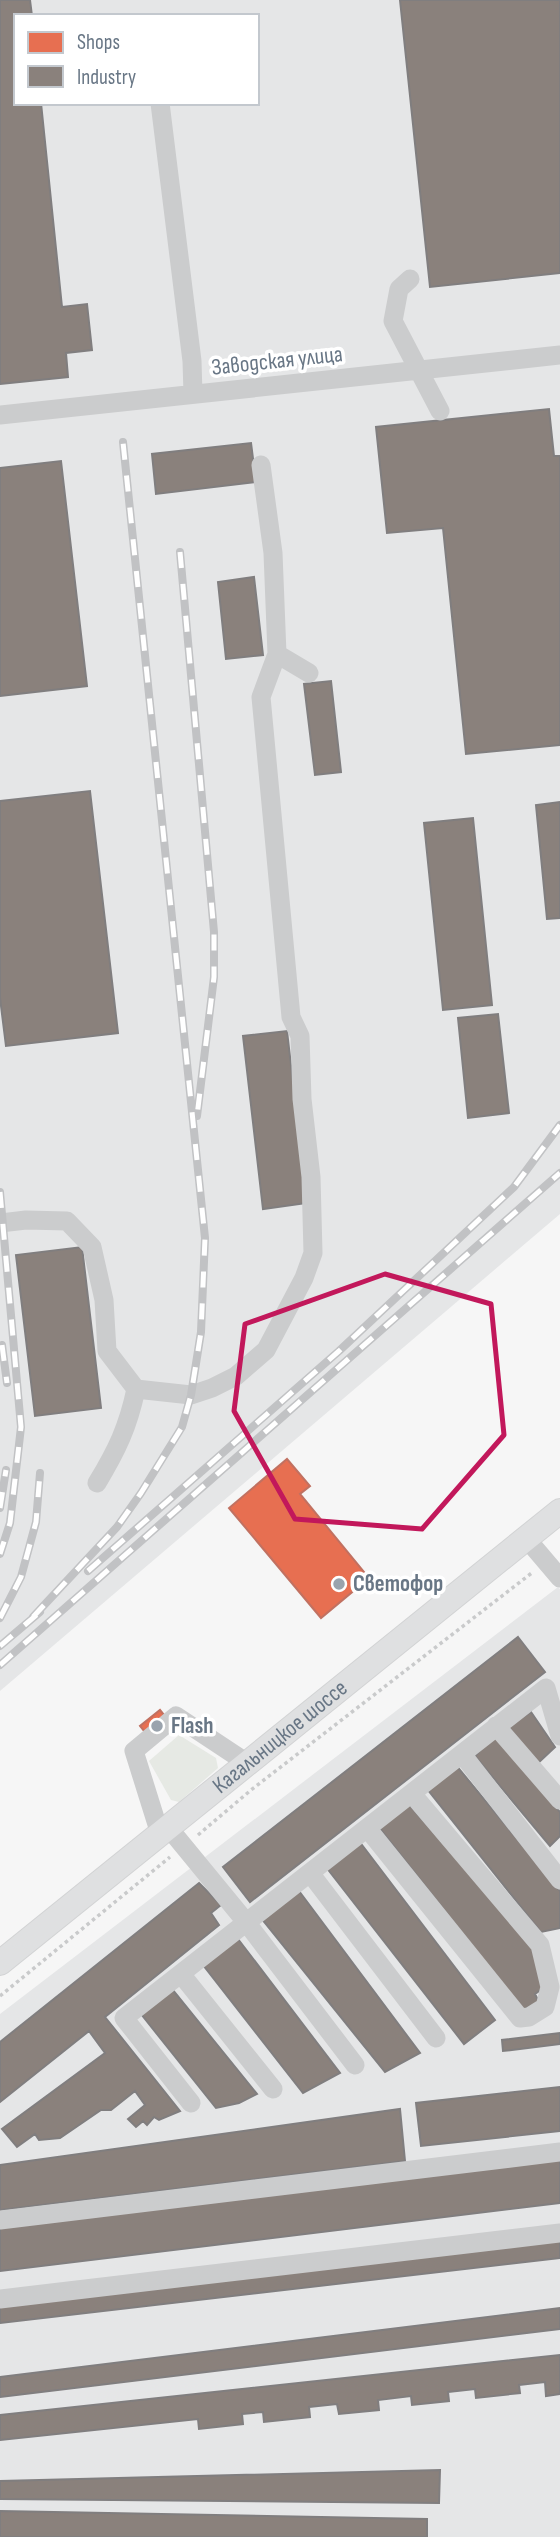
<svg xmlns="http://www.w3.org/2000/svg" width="560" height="2537" viewBox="0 0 560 2537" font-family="'Sofia Sans Condensed',sans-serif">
<rect width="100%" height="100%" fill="#f6f6f6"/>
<!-- built -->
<path fill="#e5e6e7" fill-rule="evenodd" d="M0 0H560V1214L0 1691ZM16 16H257V103H16Z
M558 1587 560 1589V2537H0V2014Z"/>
<!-- green -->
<path fill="#e6e9e4" d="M179 1735 216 1758 218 1768 179 1802 171 1800 149 1761Z"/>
<!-- shops -->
<path fill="#e76f51" stroke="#c17161" stroke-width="2" d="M287 1459 310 1486 300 1494 369 1578 321 1618 229 1508Z
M160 1710 173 1726 153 1742 140 1726Z"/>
<!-- industry -->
<path fill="#8a817c" stroke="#807e7f" stroke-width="2" d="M0 0H30L32 16H16V103H41L62 307 87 304 92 350 66 353 68 377 0 384Z
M400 0H560V273L430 287Z
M549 409 554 456H560V745L466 754 443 528 387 533 376 427Z
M251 443 256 482 156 494 152 454Z
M61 461 87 686 0 696V468Z
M254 577 263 655 226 659 218 582Z
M331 681 341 772 315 775 304 684Z
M90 791 118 1033 6 1046 0 998V801Z
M560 802V918L547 919 536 805Z
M473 818 492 1005 443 1010 424 823Z
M498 1014 509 1113 468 1118 458 1018Z
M287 1031 307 1203 263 1209 243 1036Z
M82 1247 101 1408 35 1416 16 1255Z
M518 1637 545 1672 250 1902 223 1867Z
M531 1712 555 1747 537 1764 508 1726Z
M494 1735 560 1812V1836L550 1846 475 1756Z
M455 1764 560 1891V1928L541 1932 428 1790Z
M407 1802 536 1950 542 1989 535 1994 539 2002 523 2010 378 1826Z
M359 1841 495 2020 464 2044 326 1867Z
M199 1883 221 1905 211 1913 219 1925 105 2017 180 2111 159 2120 154 2117 147 2125 143 2121 136 2127 128 2119 145 2105 135 2091 111 2110H101L60 2138 39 2140 35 2134 17 2147 2 2129 105 2053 89 2031 0 2102V2042Z
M299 1891 420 2053 385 2072 261 1918Z
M238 1939 340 2073 303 2093 203 1965Z
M172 1989 257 2094 239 2103 216 2108 141 2014Z
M560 2033V2044L503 2051 502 2040Z
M560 2087V2131L421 2146 416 2103Z
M400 2109 405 2161 0 2210V2165Z
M560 2157V2203L0 2271V2226Z
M560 2238V2258L0 2323V2303Z
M560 2308V2329L0 2397V2377Z
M560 2355V2394L546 2396 545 2382 519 2385 520 2393 476 2398 475 2389 448 2392 449 2401 412 2405 411 2396 378 2400 379 2410 339 2414 337 2404 309 2407 310 2417 264 2422 263 2412 242 2414 243 2424 199 2429 198 2419 0 2440V2415Z
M440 2470 439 2503 0 2499V2481Z
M0 2511 427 2519V2537H0Z"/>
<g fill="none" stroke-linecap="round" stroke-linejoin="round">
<defs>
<g id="major">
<path id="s1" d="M0 1963 560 1511"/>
</g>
</defs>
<!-- major casing -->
<use href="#major" stroke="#d2d3d4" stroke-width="26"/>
<!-- path -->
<path stroke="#c9cacb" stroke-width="3.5" stroke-dasharray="3.5 3.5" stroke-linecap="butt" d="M198 1835 251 1790 533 1572
M0 1996 170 1857"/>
<!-- minor -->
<path stroke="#cbcccd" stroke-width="19" d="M160 103 192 361 193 394
M410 279 399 289 393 321 440 411
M0 415 560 355
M261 465 273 553 277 654
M0 1223 26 1220 67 1221 92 1247 104 1300 107 1351 136 1389
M97 1483C117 1450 128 1427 136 1389L191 1395 212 1388 236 1376 266 1350 304 1278 313 1253 311 1177 302 1099 300 1036 291 1017 261 697 277 654 309 673
M526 1538 560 1578
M496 1726 560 1800
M462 1754 560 1880
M168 1827 246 1922 355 2065
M367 1828 520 2018 529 2017 545 2007 550 1987 540 1945 418 1801 413 1792
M160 1834 134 1751 176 1716 247 1763
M310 1873 436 2038
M181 1974 273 2089
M191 2103 124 2018 546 1688 560 1736
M0 2220 560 2152
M0 2299 560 2233"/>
<!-- major -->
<use href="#major" stroke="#dfe0e1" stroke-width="24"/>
<defs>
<path id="rail" d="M180 552 214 932V977L197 1116
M0 1192 21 1427 10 1523 0 1554
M2 1345 7 1383
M0 1508 6 1470
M88 1571 339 1351 514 1187 560 1125
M33 1617 117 1527 141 1493 182 1427 191 1395 201 1332 205 1238 123 442
M0 1618 21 1577 36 1522 40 1473
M0 1646 40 1612
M0 1665 560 1173"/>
</defs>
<!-- rail casing -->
<use href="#rail" stroke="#c1c2c4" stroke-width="8"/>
<!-- rail -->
<use href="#rail" stroke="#fff" stroke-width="5" stroke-dasharray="16" stroke-linecap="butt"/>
</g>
<!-- marked area -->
<path fill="none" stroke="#c2185b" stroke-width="5" stroke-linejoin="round" d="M385 1274 491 1304 504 1435 422 1529 295 1519 234 1411 245 1324Z"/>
<!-- markers -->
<g fill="#9aa3ad" stroke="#fff" stroke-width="2.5">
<circle cx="339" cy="1584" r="7"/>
<circle cx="157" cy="1726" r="7"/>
</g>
<g text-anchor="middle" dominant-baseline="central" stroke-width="7" stroke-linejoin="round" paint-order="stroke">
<!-- street labels -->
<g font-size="23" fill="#687685" stroke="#fff">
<text transform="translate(277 361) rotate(-6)">Заводская улица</text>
<text stroke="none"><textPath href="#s1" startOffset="360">Кагальницкое шоссе</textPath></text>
</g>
<!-- poi labels -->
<g font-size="23" font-weight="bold" fill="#687685" stroke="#fff" text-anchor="start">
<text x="353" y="1584">Светофор</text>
<text x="171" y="1726">Flash</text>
</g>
</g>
<!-- legend -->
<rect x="14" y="14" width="245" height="91" fill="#ffffff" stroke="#c3c8ce" stroke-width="2"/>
<rect x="28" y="32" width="35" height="21" fill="#e76f51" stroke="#c3c8ce" stroke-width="2"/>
<text x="77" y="49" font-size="21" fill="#687685">Shops</text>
<rect x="28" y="66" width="35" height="21" fill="#8a817c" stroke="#c3c8ce" stroke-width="2"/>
<text x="77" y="84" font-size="21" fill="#687685">Industry</text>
</svg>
